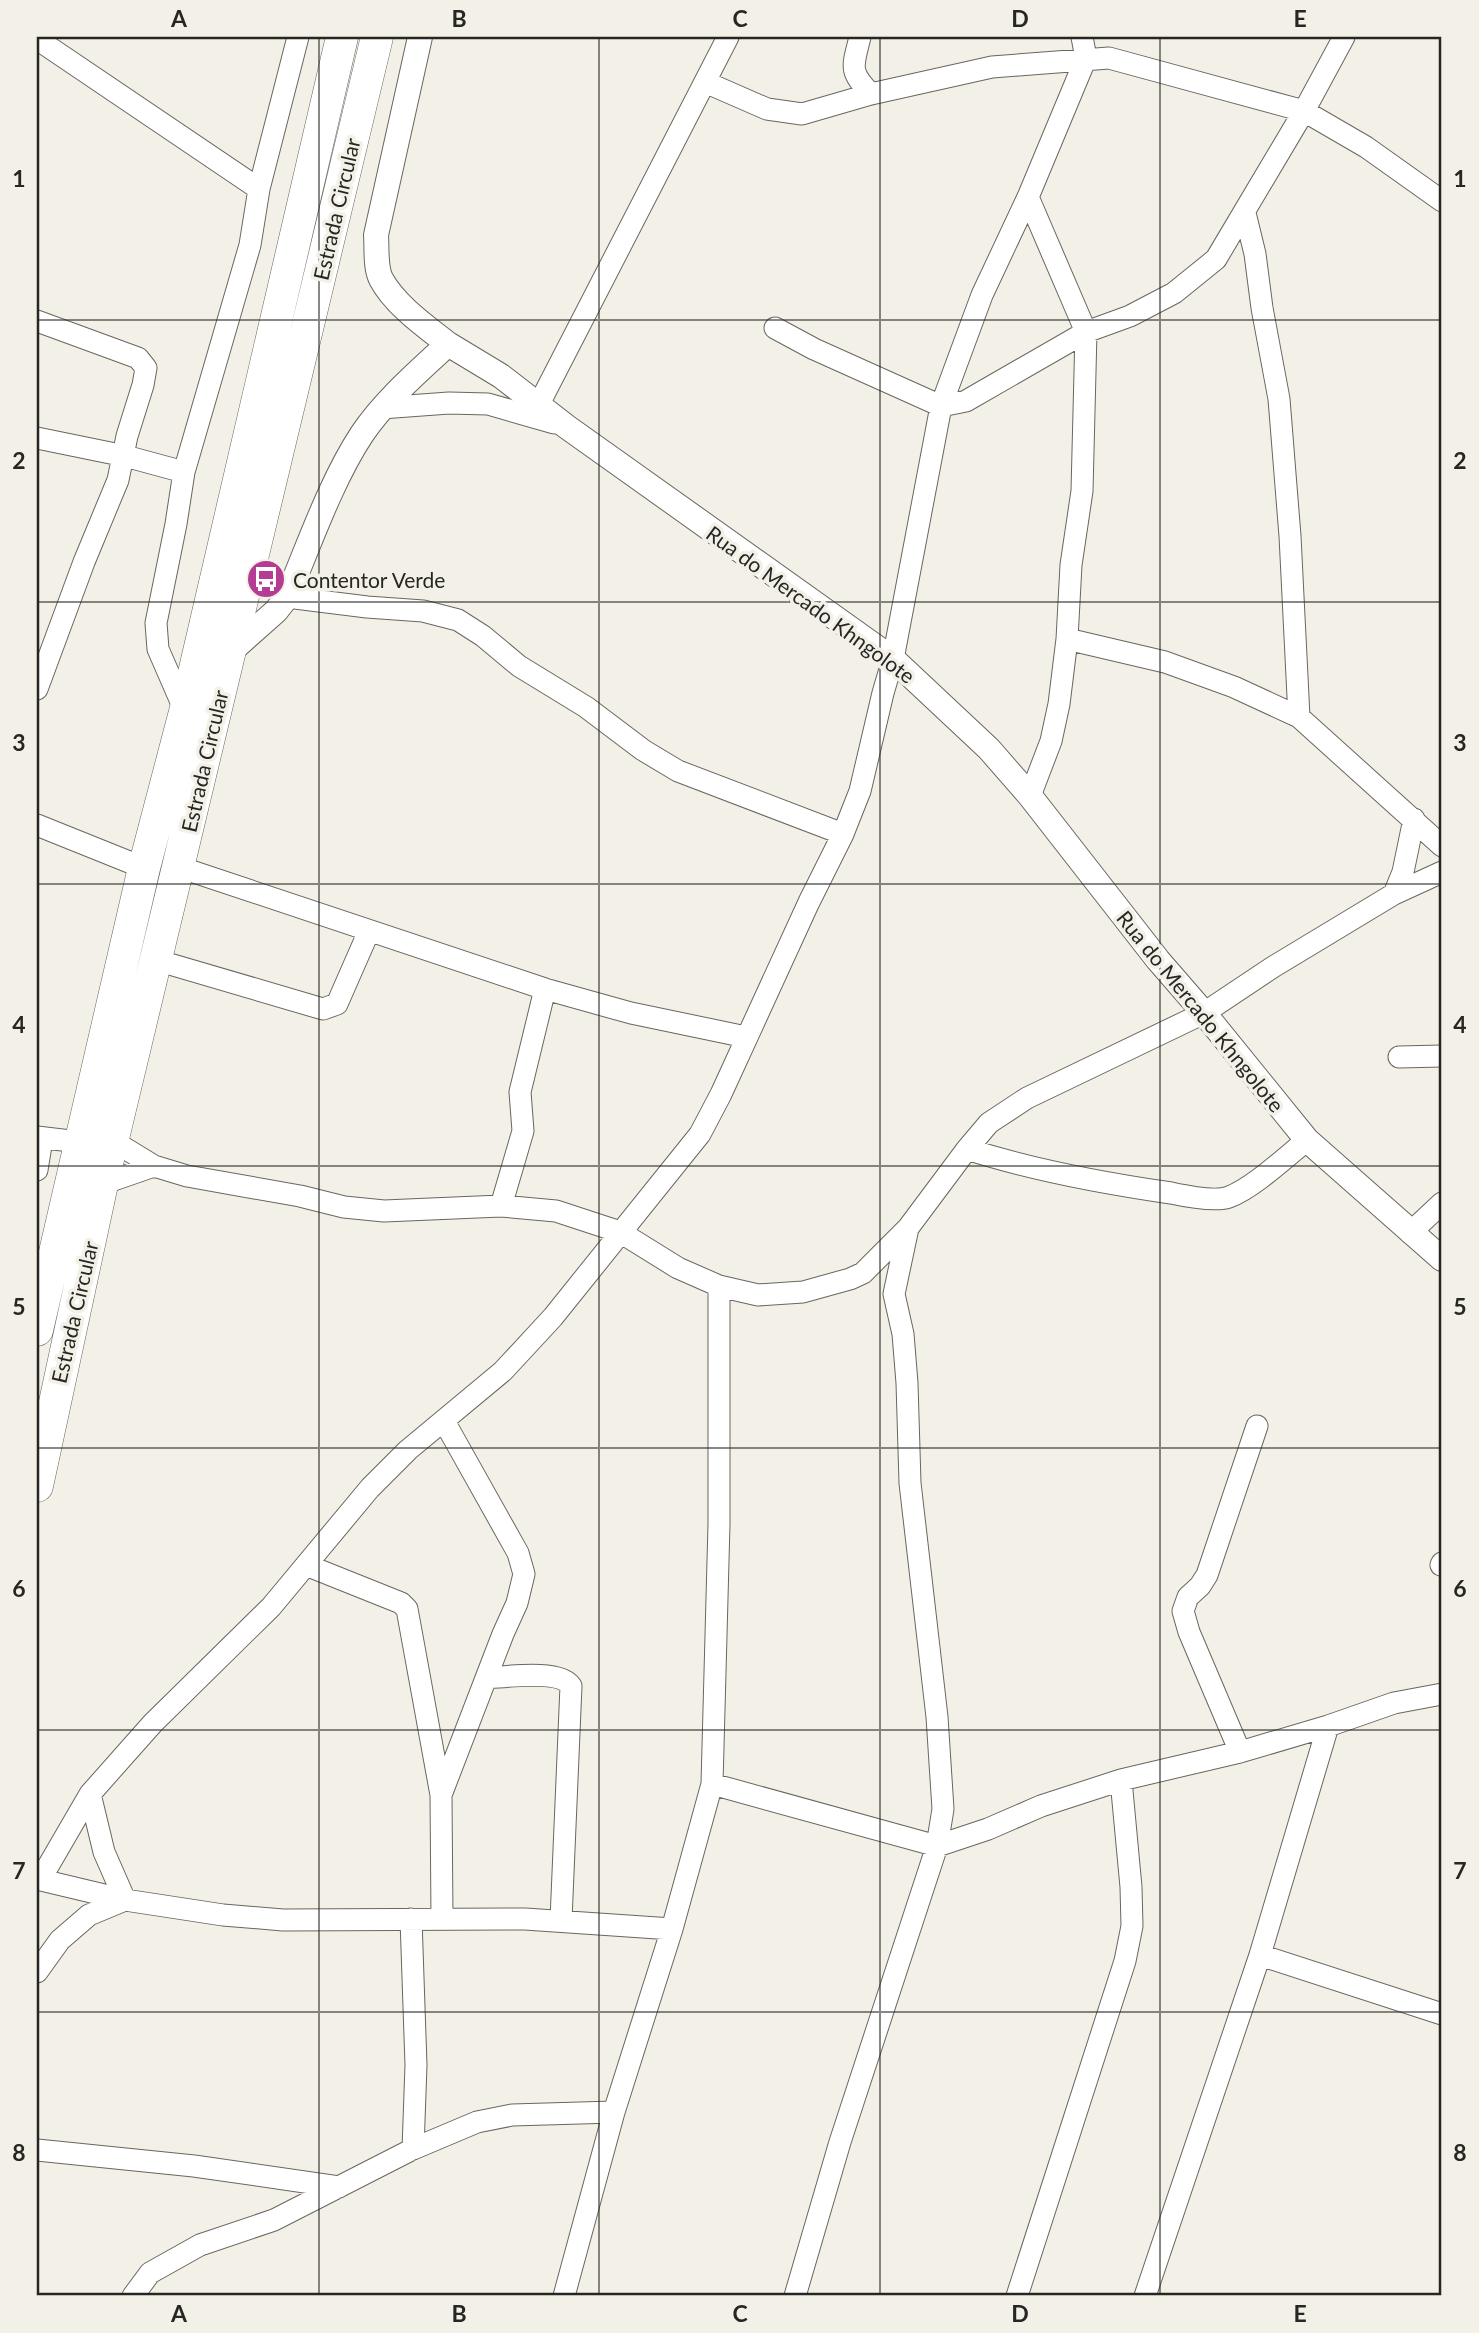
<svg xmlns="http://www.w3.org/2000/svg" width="1479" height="2333" viewBox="0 0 1479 2333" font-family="Lato,sans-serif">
<rect width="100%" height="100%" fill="#f3f1e7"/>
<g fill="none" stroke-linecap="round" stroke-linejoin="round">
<defs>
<path id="minor" d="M860 37C853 66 848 71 871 94
M37 39 259 189
M705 82 767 109 802 114 871 94 992 67 1109 58 1304 111 1366 147 1442 201
M1028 197 1086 332 1082 491 1071 565 1067 639 1059 704 1051 741 1030 796
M1245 213 1255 254 1262 308 1279 399 1290 536 1299 717
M37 321 138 358 146 368 143 385 127 436 118 480 84 562 37 689
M775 328 814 349 941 406 966 401 1086 332 1130 316 1174 293 1216 259 1304 111 1344 37
M539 404 728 37
M381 408 449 403 488 404 554 423
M37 438 125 456 184 472
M287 597 367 607 423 611 458 620 483 636 519 666 586 707 643 750 678 771 843 834
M1067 639 1165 662 1234 687 1299 717 1442 846
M185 711 158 649 156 623 176 524 184 472 250 245 259 189 298 37
M37 825 144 868
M179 867 545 989 631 1013 746 1037
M1394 894 1403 872 1414 819
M156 960 323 1009 337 1004 369 931
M1399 1057 1442 1056
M37 1137 79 1142
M113 1141 154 1166 187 1176 300 1196 344 1207 384 1211 501 1206 556 1211 620 1232 678 1268 719 1286 758 1295 803 1292 850 1279 863 1273 908 1228 967 1149C1032 1170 1102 1183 1171 1193 1185 1196 1216 1202 1229 1197 1253 1188 1286 1157 1307 1140
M967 1149 989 1123 1027 1098 1204 1013 1273 967 1394 894 1442 872
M37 1170 42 1139
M102 1184 154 1166
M501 1206 523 1131 520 1092 545 989
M1410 1233 1442 1203
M306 1565 401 1603 407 1609 441 1795
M1441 1565 1442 1563
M486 1678C506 1677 560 1669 571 1686L561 1920
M1240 1752 1189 1632 1183 1611 1188 1597 1200 1586 1207 1575 1257 1426
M712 1784 937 1846 988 1829 1041 1806 1121 1780 1240 1752 1328 1726 1394 1703 1442 1694
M37 1879 125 1900 223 1915 283 1920 525 1919 672 1929
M40 1880 90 1794 153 1723 271 1607 370 1488 408 1450 503 1371 553 1317 700 1134 721 1094 809 902 843 834 860 791 883 693 893 659 941 406 982 295 1028 197 1086 58 1082 37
M411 1919 416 2065 413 2149
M442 1919 441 1795 503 1634 517 1603 524 1574 518 1553 444 1421
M1260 1955 1442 2014
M37 1972 60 1940 89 1915 125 1900 104 1852 90 1794
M37 2150 194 2166 339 2187
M133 2296 150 2273 200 2245 274 2220 413 2149 477 2122 512 2115 614 2112
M564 2296 614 2112 672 1929 712 1784 719 1524V1286
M795 2296 840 2142 937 1846 943 1809 937 1717 910 1483 907 1383 903 1334 894 1294 908 1228
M1017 2296 1125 1961 1132 1926 1131 1887 1121 1780
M1145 2296 1260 1955 1328 1726"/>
<path id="tertiary" d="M420 37 376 235C377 248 375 267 381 279 395 305 425 326 448 344
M231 651 276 611 287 597C309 545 331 481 362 434 385 400 418 372 448 344L501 376 567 427 893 659 989 749 1030 796 1158 960 1204 1013 1307 1140 1442 1259"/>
<path id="primary" d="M37 1330 144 868 185 712 342 37
M37 1486 102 1184 377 37"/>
</defs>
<!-- minor casing -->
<use href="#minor" stroke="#69665e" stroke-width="23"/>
<!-- tertiary casing -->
<use href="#tertiary" stroke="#69665e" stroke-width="26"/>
<!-- primary casing -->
<use href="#primary" stroke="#69665e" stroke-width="33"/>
<!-- minor -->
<use href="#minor" stroke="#fff" stroke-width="21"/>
<!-- tertiary -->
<use href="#tertiary" stroke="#fff" stroke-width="24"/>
<!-- primary -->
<use href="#primary" stroke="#fff" stroke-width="32"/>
</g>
<!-- grid -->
<path fill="none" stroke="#272623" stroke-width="2" stroke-opacity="0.55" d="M319 37V2296M599 37V2296M880 37V2296M1160 37V2296M37 320H1442M37 602H1442M37 884H1442M37 1166H1442M37 1448H1442M37 1730H1442M37 2012H1442"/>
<!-- icons -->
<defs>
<symbol id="bus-disc" viewBox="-11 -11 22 22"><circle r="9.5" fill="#b43d93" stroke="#f3f1e7"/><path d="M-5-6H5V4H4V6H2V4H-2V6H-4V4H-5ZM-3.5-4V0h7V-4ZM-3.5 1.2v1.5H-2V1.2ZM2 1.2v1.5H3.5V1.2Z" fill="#fff"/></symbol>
</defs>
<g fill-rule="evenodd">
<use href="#bus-disc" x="244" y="557" width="44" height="44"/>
</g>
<g text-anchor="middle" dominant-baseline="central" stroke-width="7" stroke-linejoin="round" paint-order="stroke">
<!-- street labels -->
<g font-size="21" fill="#272623" stroke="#f3f1e7">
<text transform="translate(336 209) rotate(-77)">Estrada Circular</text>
<text transform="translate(811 604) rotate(36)">Rua do Mercado Khngolote</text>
<text transform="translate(204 761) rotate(-77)">Estrada Circular</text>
<text transform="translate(1201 1011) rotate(51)">Rua do Mercado Khngolote</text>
<text transform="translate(74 1312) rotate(-77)">Estrada Circular</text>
</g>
<!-- poi labels -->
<g font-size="21" fill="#272623" stroke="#f3f1e7" text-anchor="start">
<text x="293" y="579">Contentor Verde</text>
</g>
</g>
<!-- border -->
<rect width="1479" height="2333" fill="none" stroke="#f3f1e7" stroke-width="77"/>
<rect x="38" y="38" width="1402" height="2256" fill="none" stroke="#272623" stroke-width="2.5"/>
<g font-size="23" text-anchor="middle" font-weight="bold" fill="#272623">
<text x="179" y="27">A</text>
<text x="459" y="27">B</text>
<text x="740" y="27">C</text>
<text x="1020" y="27">D</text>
<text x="1300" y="27">E</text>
<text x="19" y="187">1</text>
<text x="1460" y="187">1</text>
<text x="19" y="469">2</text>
<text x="1460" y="469">2</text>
<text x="19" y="751">3</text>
<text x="1460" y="751">3</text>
<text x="19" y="1033">4</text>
<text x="1460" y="1033">4</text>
<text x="19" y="1315">5</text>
<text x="1460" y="1315">5</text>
<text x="19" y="1597">6</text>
<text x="1460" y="1597">6</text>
<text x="19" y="1879">7</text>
<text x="1460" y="1879">7</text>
<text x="19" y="2161">8</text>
<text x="1460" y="2161">8</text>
<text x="179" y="2322">A</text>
<text x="459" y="2322">B</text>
<text x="740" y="2322">C</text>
<text x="1020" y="2322">D</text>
<text x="1300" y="2322">E</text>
</g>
</svg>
